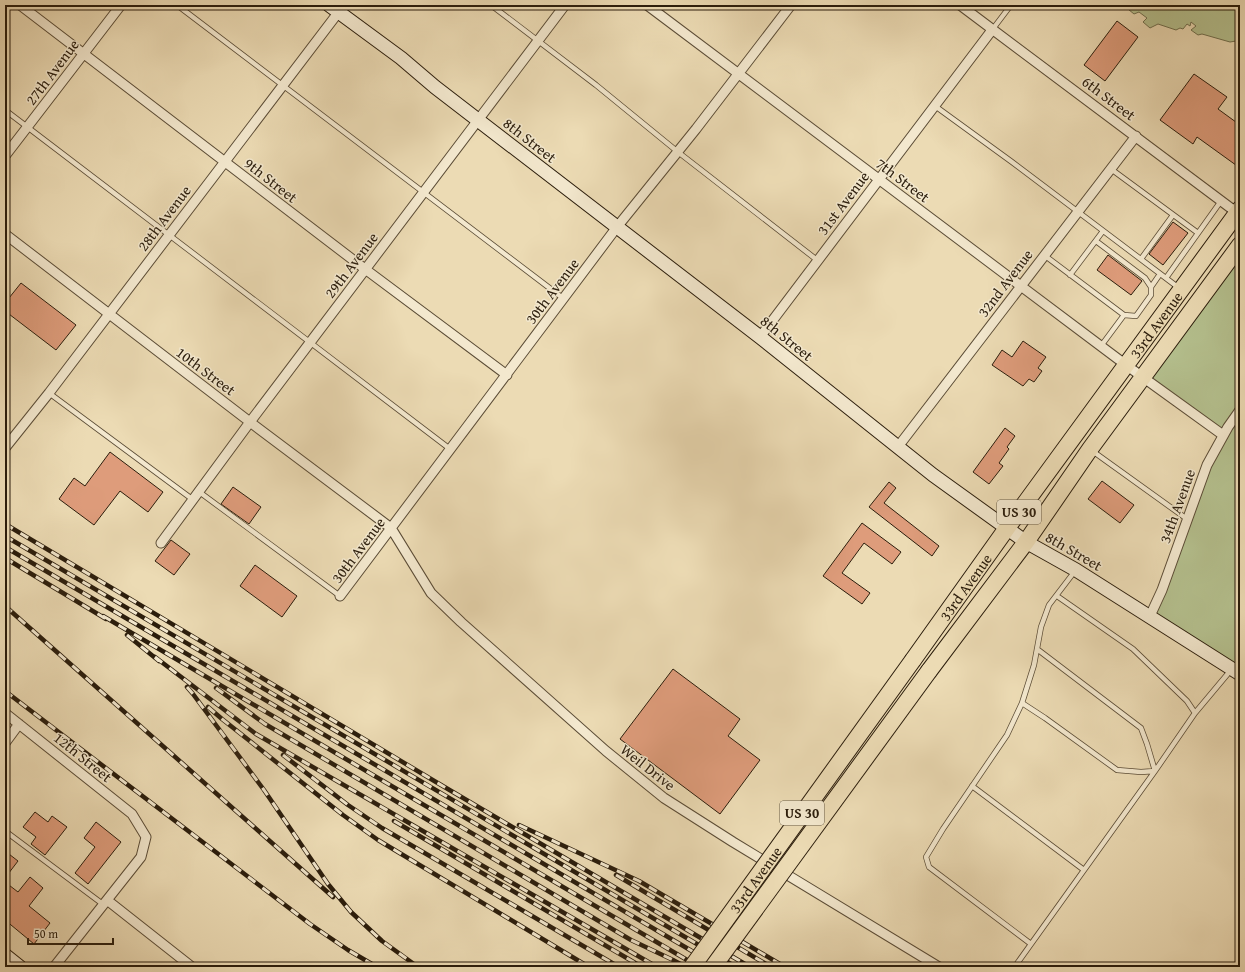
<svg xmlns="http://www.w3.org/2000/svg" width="1245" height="972" viewBox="0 0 1245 972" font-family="'Gentium Book Plus',serif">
<rect width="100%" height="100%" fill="#ecdbb4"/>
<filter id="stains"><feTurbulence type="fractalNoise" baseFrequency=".005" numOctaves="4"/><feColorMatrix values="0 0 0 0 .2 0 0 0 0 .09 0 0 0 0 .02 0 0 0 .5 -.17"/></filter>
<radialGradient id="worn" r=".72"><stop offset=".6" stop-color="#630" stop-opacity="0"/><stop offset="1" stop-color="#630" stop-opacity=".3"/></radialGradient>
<!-- green -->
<path fill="#b5c18f" stroke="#706f4e" d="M1123 5H1240V44L1236 41 1230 42 1202 34 1198 35 1191 30 1196 26 1191 22 1190 26 1187 24 1183 29 1180 28 1176 30 1158 24 1150 28 1143 22 1147 18 1139 12 1134 14Z
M1240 244V674L1150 616 1223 435 1143 377Z"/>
<!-- building -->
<path fill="#de9c7b" stroke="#2b1d0c" d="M1117 21 1138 37 1105 81 1084 65Z
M1194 74 1227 97 1218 109 1240 125V168L1197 137 1193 144 1160 120Z
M1173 222 1188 233 1163 265 1149 254Z
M1108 255 1142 281 1131 295 1097 270Z
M21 283 76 325 56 350 5 311V303Z
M1023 341 1046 357 1038 368 1042 371 1034 382 1029 379 1023 386 992 365 1002 350 1012 357Z
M1005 428 1015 436 1007 447 1009 449 999 463 1003 466 989 484 973 472Z
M110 452 163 492 148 512 120 491 94 525 59 499 74 478 85 486Z
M1102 481 1134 505 1120 523 1088 499Z
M889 482 896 488 884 503 939 546 932 556 869 507Z
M233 487 261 507 249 524 221 504Z
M862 523 901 552 892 564 864 543 842 573 870 593 862 604 823 576Z
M171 540 190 554 174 575 155 561Z
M255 565 297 596 282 617 240 586Z
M673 669 740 719 728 736 760 760 720 814 620 739Z
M35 812 48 822 52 816 67 827 45 855 31 844 36 837 23 827Z
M96 822 121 842 88 884 75 873 95 847 84 838Z
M5 851 18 861 5 878Z
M30 877 43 888 29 906 50 923 34 944 5 920V882L18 892Z"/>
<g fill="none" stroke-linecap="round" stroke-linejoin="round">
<defs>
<path id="lane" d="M177 5 564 299
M491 5 596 85 678 152 817 260
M992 30 1011 5
M935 106 1012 162 1179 288
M5 110 450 449
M1111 169 1198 233
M1044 255 1124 315 1136 316 1151 295V287L1145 278 1096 241
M1141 259 1173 215
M1070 275 1103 231
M1166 278 1221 201
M1151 287 1160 274
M1101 346 1124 315
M49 393 192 499
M1091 450 1187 519
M198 491 340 596
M1022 703 1045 718 1117 770 1141 772 1155 771 1195 713 1187 701 1133 649 1057 596
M1195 713 1231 670
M972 786 1084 870
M5 831 104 905
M1031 944 929 867 926 857 943 829 1007 735 1022 703 1034 665 1041 627 1049 605 1075 571
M1013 967 1016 965 1155 771 1147 744 1141 728 1037 649"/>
<path id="street" d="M20 5 365 269 507 375
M647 5 1126 365 1223 435
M960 5 1240 215
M5 156 121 5
M5 234 250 422 391 528 431 593 461 622 606 751 664 798 733 842 939 967
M760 337 992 30
M5 448 49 393 344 5
M897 448 1136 136
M161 543 250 422 565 5
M340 596 617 227 696 129 791 5
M1150 616 1162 590 1207 465 1228 427 1240 410
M5 713 132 814 146 837 141 857 54 967
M5 743 19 724
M107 900 192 967"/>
<path id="secondary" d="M329 5 401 58 435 87 760 337 933 475 1026 542 1076 570 1240 674
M5 955 20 967"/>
<g id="highway">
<path id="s1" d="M913 660 1007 528 1240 209"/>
<path d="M929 671 1026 542 1090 449 1240 245"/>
</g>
</defs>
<!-- lane casing -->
<use href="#lane" stroke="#5b4c36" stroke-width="6"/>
<!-- street casing -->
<use href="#street" stroke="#5b4c36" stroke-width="11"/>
<!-- secondary casing -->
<use href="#secondary" stroke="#2b1d0c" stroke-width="15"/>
<!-- highway casing -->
<use href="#highway" stroke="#2b1d0c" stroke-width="18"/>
<!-- lane -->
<use href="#lane" stroke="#f3e8ce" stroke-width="4.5"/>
<!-- street -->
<use href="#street" stroke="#f3e8ce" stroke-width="9"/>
<!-- secondary -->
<use href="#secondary" stroke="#f3e8ce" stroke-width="13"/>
<!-- highway -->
<use href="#highway" stroke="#ecdbb4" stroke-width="16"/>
<defs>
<path id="rail" d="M5 524 436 782 750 967
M5 536 736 967
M5 547 719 967
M5 558 106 619
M5 606 333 897
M103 616 699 967
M127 635 159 661
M155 657 256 734 657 967
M187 687 193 694 264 790 328 884 351 912 382 941 418 967
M216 688 265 724 631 940 673 960 686 967
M5 691 310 924 348 950 377 967
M208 707 222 719 343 815 378 840 589 967
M283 755 348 805 382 828 619 967
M394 821 642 967
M519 825 639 881 785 967
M616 875 771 967"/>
</defs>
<!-- rail casing -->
<use href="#rail" stroke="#2b1d0c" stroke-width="4.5"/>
<!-- rail -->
<use href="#rail" stroke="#f3e8ce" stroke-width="3" stroke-dasharray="9" stroke-linecap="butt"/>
<defs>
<g id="highway-bridge">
<path id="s2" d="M692 967 913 660"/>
<path d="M713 967 929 671"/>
</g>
</defs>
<!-- highway-bridge casing -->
<use href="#highway-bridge" stroke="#2b1d0c" stroke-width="18" stroke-linecap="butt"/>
<!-- highway-bridge -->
<use href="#highway-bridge" stroke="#ecdbb4" stroke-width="16"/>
</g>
<g text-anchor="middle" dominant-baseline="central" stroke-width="3" stroke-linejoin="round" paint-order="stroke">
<!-- shield labels -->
<g fill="#f3e8ce" stroke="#675a46" stroke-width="1">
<rect x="997" y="500" width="44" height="24" rx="3"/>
<rect x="780" y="801" width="44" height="24" rx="3"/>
</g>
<g font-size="14" font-weight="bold" fill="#2b1d0c">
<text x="1019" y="512">US 30</text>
<text x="802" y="813">US 30</text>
</g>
<!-- street labels -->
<g font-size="15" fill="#2b1d0c" stroke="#f3e8ce">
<text transform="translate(52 72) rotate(-53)">27th Avenue</text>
<text transform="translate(1109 98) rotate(37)">6th Street</text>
<text transform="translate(530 140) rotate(38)">8th Street</text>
<text transform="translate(271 180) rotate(38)">9th Street</text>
<text transform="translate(903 180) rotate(37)">7th Street</text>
<text transform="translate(843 203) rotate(-53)">31st Avenue</text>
<text transform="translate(164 218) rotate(-53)">28th Avenue</text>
<text transform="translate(351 265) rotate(-53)">29th Avenue</text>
<text transform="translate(1005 283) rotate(-53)">32nd Avenue</text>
<text transform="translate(552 291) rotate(-53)">30th Avenue</text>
<text stroke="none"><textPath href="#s1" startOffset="414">33rd Avenue</textPath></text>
<text transform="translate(787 338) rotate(39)">8th Street</text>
<text transform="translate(206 371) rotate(37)">10th Street</text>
<text transform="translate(1177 506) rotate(-70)">34th Avenue</text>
<text transform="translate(358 550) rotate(-53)">30th Avenue</text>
<text transform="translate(1074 551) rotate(30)">8th Street</text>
<text stroke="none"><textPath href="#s1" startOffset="90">33rd Avenue</textPath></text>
<text transform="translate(83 757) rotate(39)">12th Street</text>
<text transform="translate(648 767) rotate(38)">Weil Drive</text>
<text stroke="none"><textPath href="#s2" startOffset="108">33rd Avenue</textPath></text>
</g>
</g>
<!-- margin -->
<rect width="1245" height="972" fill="none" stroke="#ecdbb4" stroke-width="20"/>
<rect x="6" y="6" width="1233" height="960" fill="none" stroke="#2b1d0c" stroke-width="2"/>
<rect x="10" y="10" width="1225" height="952" fill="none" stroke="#2b1d0c"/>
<!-- scale -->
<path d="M28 938v6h85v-6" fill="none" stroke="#2b1d0c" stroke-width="2"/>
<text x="34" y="938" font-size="12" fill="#2b1d0c" stroke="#f3e8ce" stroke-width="3" paint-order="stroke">50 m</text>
<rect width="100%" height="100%" filter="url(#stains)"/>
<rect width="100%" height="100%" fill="url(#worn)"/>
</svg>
